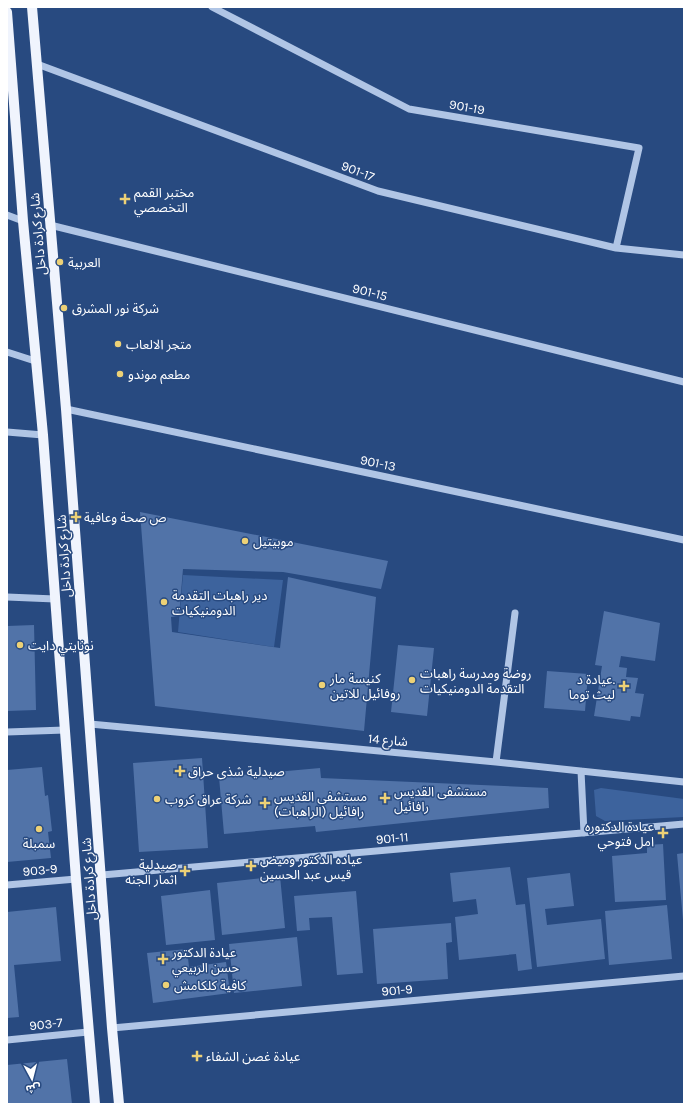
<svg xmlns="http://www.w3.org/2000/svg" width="691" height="1111" viewBox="0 0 691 1111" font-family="Karla,'Noto Sans Arabic',sans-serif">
<rect width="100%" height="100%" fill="#284a80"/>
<!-- green -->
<path fill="#3d639d" d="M183 575 283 580 274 647 178 632Z
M601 788 684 799V817L605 821 596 816 594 790Z"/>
<!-- building -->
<path fill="#5173a8" d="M140 512 388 561 381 589 283 572 183 569 179 616 171 617 172 632 280 648 288 577 376 597 364 731 155 706Z
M604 611 660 623 655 661 621 656 619 667 627 668 626 677 638 678 635 693 644 694 640 717 631 716 630 721 594 716 602 666 595 665Z
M34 625 36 710 7 711V626Z
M398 645 434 648 427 716 391 712Z
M547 671 588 674 585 711 544 708Z
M202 758 208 848 139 852 133 763Z
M42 767 45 796 48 795 52 831 48 832 51 858 7 862V770Z
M320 768 321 778 548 788 549 808 316 832 315 826 224 834 219 777Z
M663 844 666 900 615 902 612 856 647 853V845Z
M684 853V920H683L677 854Z
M510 867 516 905 525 904 532 969 518 971 516 954 459 960 455 917 478 914 476 899 453 902 450 873Z
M570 873 574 906 545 909 547 925 601 919 605 959 537 967 527 878Z
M280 876 285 928 222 935 217 883Z
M210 890 215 940 166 945 161 896Z
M356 891 363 973 337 975 332 917 309 918 310 930 297 931 294 896Z
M667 905 672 959 609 965 605 911Z
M56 907 61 961 14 965 19 1017 7 1018V912Z
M451 923 452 942 446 943 448 979 377 984 373 929Z
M297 937 302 986 234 993 229 944Z
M187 949 189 967 226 962 230 993 153 1003 147 953Z
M67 1059 72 1104H7V1065Z"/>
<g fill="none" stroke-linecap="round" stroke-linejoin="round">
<!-- minor -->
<path stroke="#b0c5e5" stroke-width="7" d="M212 7 409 109 639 148 616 248
M37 64 378 191 616 248 684 255
M7 215 23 221
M50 225 684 382
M7 352 35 361
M66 409 684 540
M7 432 43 435
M7 597 55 599
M90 724 496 762 684 782
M7 732 65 730
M496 762 515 613
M581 771 584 833
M102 875 684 824
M7 885 76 879
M112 1028 684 976
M7 1040 88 1032"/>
<!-- major -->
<path stroke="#f0f4fd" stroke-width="10" d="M32 7 66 409 112 1028 119 1104
M7 12 23 221 43 435 76 879 95 1104"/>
</g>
<!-- markers -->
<g fill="#edd176" stroke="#284a80" stroke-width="1.5">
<path d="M123 193h4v4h4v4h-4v4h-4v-4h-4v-4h4z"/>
<circle cx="60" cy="262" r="4"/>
<circle cx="64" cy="308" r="4"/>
<circle cx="118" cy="344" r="4"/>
<circle cx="120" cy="374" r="4"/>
<path d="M74 511h4v4h4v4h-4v4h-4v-4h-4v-4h4z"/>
<circle cx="245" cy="541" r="4"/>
<circle cx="164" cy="602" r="4"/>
<circle cx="20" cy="645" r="4"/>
<circle cx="412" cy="680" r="4"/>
<circle cx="322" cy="685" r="4"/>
<path d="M622 680h4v4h4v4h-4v4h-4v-4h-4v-4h4z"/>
<path d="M178 765h4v4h4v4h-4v4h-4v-4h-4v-4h4z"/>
<path d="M383 792h4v4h4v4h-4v4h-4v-4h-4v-4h4z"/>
<circle cx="157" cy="799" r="4"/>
<path d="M263 797h4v4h4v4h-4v4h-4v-4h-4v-4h4z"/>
<circle cx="39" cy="829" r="4"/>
<path d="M661 827h4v4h4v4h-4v4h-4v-4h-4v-4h4z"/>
<path d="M249 860h4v4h4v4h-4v4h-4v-4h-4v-4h4z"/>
<path d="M183 865h4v4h4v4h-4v4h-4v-4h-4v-4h4z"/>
<path d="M161 953h4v4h4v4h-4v4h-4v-4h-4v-4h4z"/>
<circle cx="166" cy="985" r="4"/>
<path d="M195 1050h4v4h4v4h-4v4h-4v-4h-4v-4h4z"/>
</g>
<g text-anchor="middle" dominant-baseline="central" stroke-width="3" stroke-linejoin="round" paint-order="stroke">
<!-- street labels -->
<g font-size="13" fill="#fff" stroke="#284a80">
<text transform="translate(467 107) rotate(10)">901-19</text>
<text transform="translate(358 171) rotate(21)">901-17</text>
<text transform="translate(38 234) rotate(-95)">شارع كرادة داخل</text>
<text transform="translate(370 292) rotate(14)">901-15</text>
<text transform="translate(378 463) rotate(12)">901-13</text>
<text transform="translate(64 556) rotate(-94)">شارع كرادة داخل</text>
<text transform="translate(388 740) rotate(5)">شارع 14</text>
<text transform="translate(392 838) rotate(-5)">901-11</text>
<text transform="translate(40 870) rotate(-5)">903-9</text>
<text transform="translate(89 879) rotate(-94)">شارع كرادة داخل</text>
<text transform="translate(397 990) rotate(-5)">901-9</text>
<text transform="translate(46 1024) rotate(-6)">903-7</text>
</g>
<!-- poi labels -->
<g font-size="13" fill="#fff" stroke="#284a80" text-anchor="start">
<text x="134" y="192">مختبر القمم<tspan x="134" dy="15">التخصصي</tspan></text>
<text x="68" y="262">العربية</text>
<text x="72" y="308">شركة نور المشرق</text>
<text x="126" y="344">متجر الالعاب</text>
<text x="128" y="374">مطعم موندو</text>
<text x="84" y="517">ص صحة وعافية</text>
<text x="253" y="541">موبيتيل</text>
<text x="172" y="595">دير راهبات التقدمة<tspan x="172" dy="15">الدومنيكيات</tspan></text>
<text x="28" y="645">نونايتي دايت</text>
<text x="420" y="673">روضة ومدرسة راهبات<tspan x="420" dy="15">التقدمة الدومنيكيات</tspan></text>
<text x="330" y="678">كنيسة مار<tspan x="330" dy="15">روفائيل للاتين</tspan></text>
<text x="615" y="679" text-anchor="end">عيادة د.<tspan x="615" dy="15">ليث توما</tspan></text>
<text x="188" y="771">صيدلية شذى حراق</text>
<text x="394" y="791">مستشفى القديس<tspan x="394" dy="15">رافائيل</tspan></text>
<text x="274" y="796">مستشفى القديس<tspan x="274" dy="15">رافائيل (الراهبات)</tspan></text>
<text x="165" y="799">شركة عراق كروب</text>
<text x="654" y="826" text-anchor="end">عيادة الدكتوره<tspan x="654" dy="15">امل فتوحي</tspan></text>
<text x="39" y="843" text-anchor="middle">سمبلة</text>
<text x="260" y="859">عياده الدكتور وميض<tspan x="260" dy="15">قيس عبد الحسين</tspan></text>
<text x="177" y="864" text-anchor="end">صيدلية<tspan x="177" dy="15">اثمار الجنه</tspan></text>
<text x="172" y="952">عيادة الدكتور<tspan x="172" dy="15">حسن الربيعي</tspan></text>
<text x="174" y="985">كافية كلكامش</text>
<text x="206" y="1056">عيادة غصن الشفاء</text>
</g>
</g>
<!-- border -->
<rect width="691" height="1111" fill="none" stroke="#ffffff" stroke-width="16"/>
<!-- north arrow -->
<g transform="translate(32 1079) rotate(173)" stroke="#284a80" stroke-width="3" paint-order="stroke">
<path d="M0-3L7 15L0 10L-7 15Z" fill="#ffffff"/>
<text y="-6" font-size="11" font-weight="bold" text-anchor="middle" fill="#ffffff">ش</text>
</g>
</svg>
